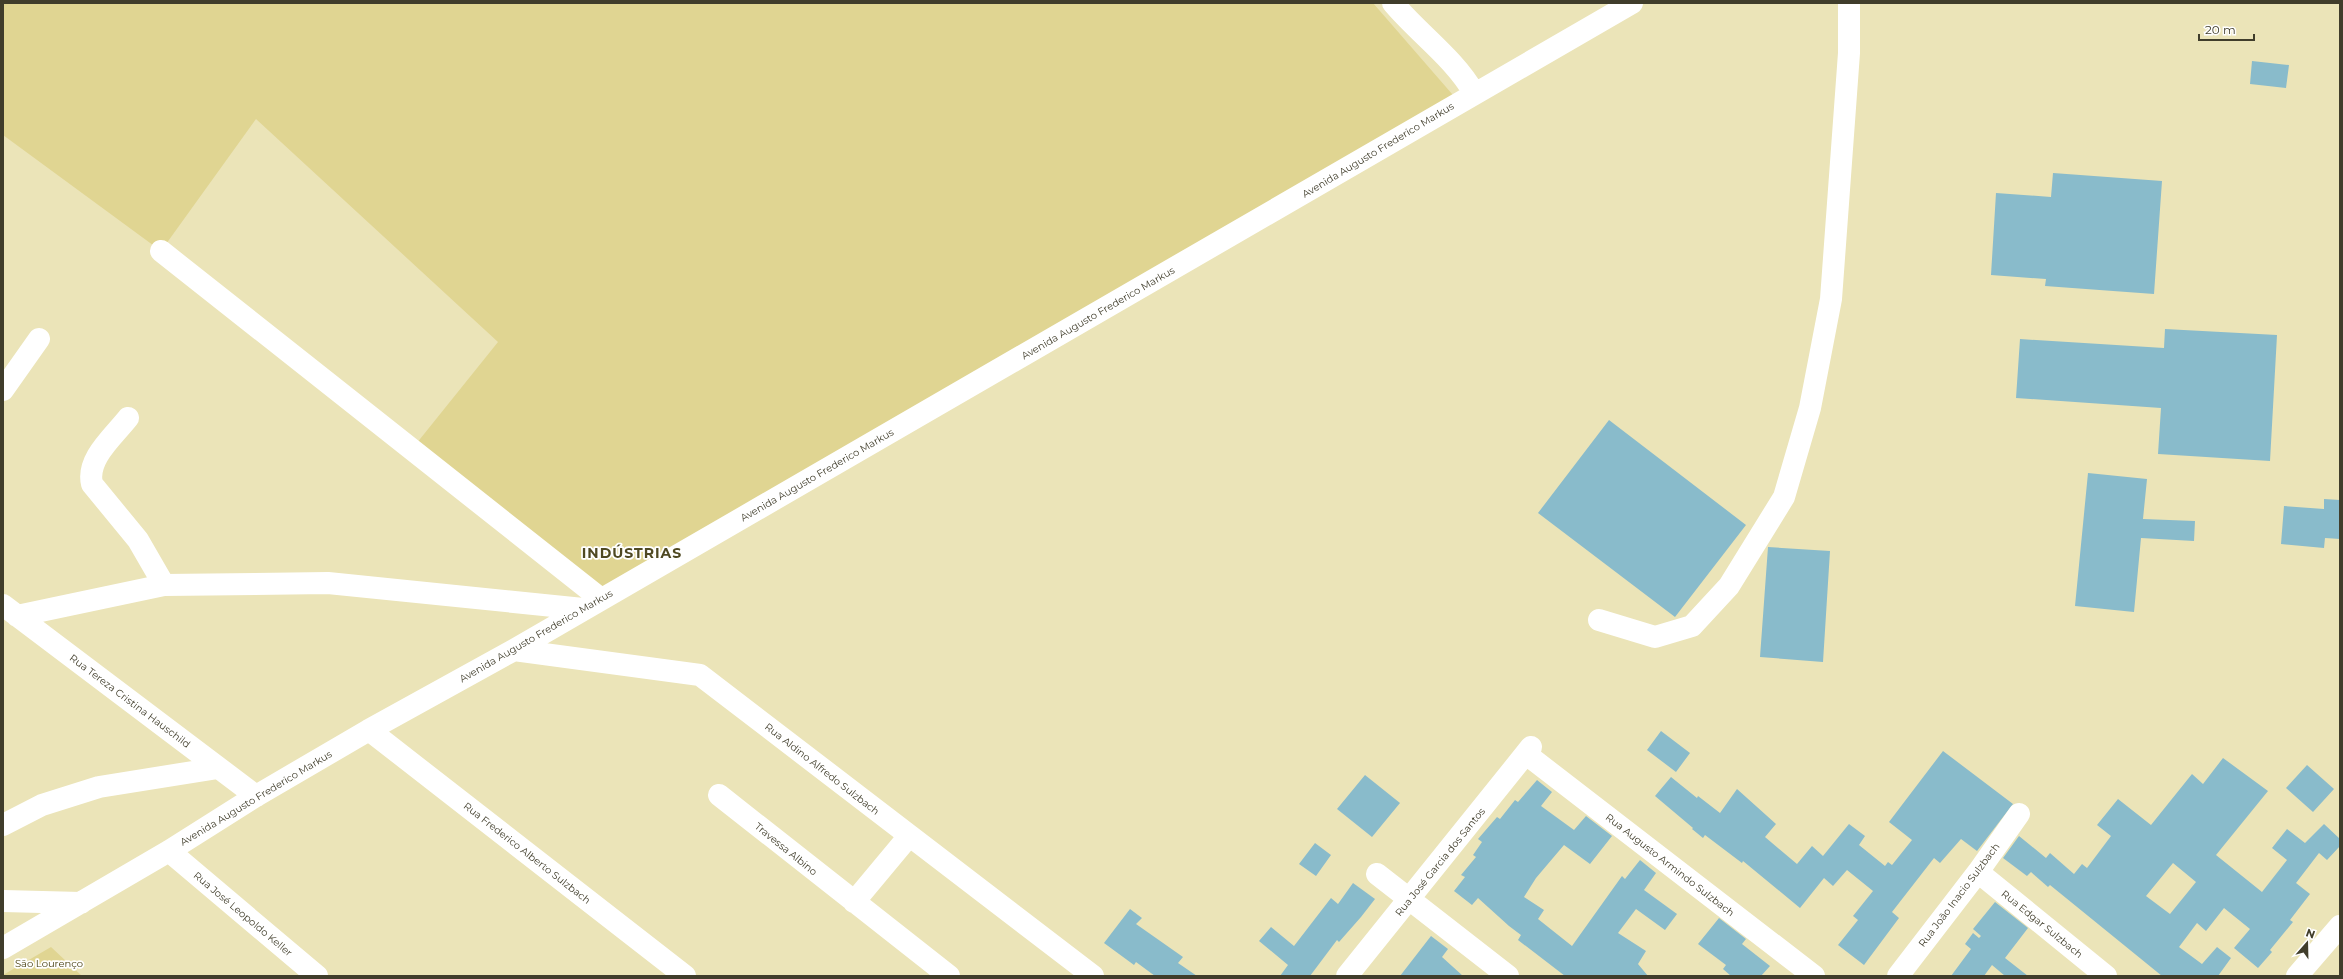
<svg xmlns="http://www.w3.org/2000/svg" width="2343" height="979" viewBox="0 0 2343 979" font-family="Montserrat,sans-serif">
<rect width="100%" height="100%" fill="#ebe4b8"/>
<!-- green -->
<path fill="#e0d592" d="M3 3H1373L1459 102 601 599 412 449 498 342 256 119 161 251 3 135Z
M51 947 82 976H3V975Z"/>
<!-- building -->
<path fill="#89bbcb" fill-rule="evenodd" d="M2252 61 2289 65 2286 88 2250 84Z
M2053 173 2162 181 2154 294 2045 286 2046 279 1991 275 1996 193 2051 197Z
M2165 329 2277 335 2270 461 2158 454 2161 408 2016 398 2020 339 2164 348Z
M1609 420 1746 525 1675 617 1538 513Z
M2088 473 2147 479 2143 519 2195 521 2194 541 2141 538 2134 612 2075 606Z
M2324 499 2340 500V539L2325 538 2324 548 2281 544 2284 506 2324 509Z
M1768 547 1830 551 1823 662 1760 657Z
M1661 731 1690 753 1676 772 1647 750Z
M1943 751 2013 804 1977 851 1961 839 1940 863 1934 858 1892 912 1899 918 1864 965 1838 945 1858 920 1853 916 1873 891 1847 870 1833 886 1824 878 1800 908 1743 861 1742 863 1705 835 1703 838 1692 829 1693 828 1655 796 1671 777 1697 798 1698 796 1720 813 1737 789 1776 824 1765 837 1797 864 1812 846 1823 856 1849 824 1865 836 1859 845 1885 866 1888 862 1892 865 1912 840 1889 822Z
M2223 758 2268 791 2216 855 2262 892 2287 860 2272 848 2287 829 2305 843 2324 824 2340 839V846L2327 860 2319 853 2296 883 2310 894 2290 920 2293 922 2270 950 2272 952 2258 968 2234 948 2250 929 2224 908 2206 931 2197 923 2179 947 2202 964 2217 947 2231 958 2218 976H2162L2050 885 2048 887 2031 872 2027 876 2003 858 2019 836 2046 858 2050 853 2074 874 2082 864 2087 868 2111 836 2097 825 2118 799 2151 825 2192 774 2203 784ZM2173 863 2196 882 2170 914 2146 896Z
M2307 765 2334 789 2313 812 2286 788Z
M1365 775 1400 803 1372 837 1337 809Z
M1537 780 1552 792 1541 806 1574 830 1586 816 1612 836 1590 864 1564 845 1536 878 1524 897 1544 910 1538 919 1572 946 1622 876 1625 879 1640 860 1656 873 1644 890 1677 914 1665 930 1636 909 1618 933 1646 951 1638 964 1648 976H1565L1518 940 1521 935 1509 926 1478 898 1472 905 1454 891 1465 877 1461 875 1476 857 1473 855 1482 842 1478 839 1497 817 1500 819 1515 800 1518 802Z
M1315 843 1331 855 1316 876 1299 864Z
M1353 883 1375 899 1361 917 1339 942 1337 940 1310 976H1280L1288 965 1259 941 1271 927 1294 946 1331 898 1338 904Z
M1995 902 2028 928 2005 958 2028 976H2005L1992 965 1984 976H1951L1971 949 1965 944 1973 933 1979 938 1981 936 1973 929Z
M1130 909 1142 918 1136 924 1183 957 1178 963 1197 976H1155L1136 962 1134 965 1104 943Z
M1719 918 1746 939 1742 944 1770 966 1761 976H1731L1723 969 1726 965 1698 944Z
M1431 936 1448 949 1442 957 1463 976H1400Z"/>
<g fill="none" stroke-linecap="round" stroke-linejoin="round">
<!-- minor -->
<path stroke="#fff" stroke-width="22" d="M1393 3C1419 34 1454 58 1474 93
M161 251 601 599
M3 390 39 339
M128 418C113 437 86 459 92 484L138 540 164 585
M3 605 256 796
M17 616 164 585 328 583 583 609
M1599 620 1655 637 1692 626 1729 586 1784 497 1810 408 1831 299 1849 53V3
M514 650 700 675 1093 976
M369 730 685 976
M1526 754 1814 976
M719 795 949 976
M3 825 42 805 99 787 218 768
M169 851 317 976
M1978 872 2106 976
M1377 874 1508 976
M3 901 81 903
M854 902 909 836
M3 948 169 851 256 796 369 730 514 650 1632 3
M1347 976 1531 747
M1898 976 1978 872 2019 814
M2297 976 2340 926"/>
</g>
<g text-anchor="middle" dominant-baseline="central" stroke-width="3.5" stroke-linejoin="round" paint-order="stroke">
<!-- street labels -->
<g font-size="10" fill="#403d2b" stroke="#fff">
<text transform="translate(1378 150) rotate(-31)">Avenida Augusto Frederico Markus</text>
<text transform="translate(1098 313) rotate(-30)">Avenida Augusto Frederico Markus</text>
<text transform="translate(817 475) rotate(-30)">Avenida Augusto Frederico Markus</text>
<text transform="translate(536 636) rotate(-30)">Avenida Augusto Frederico Markus</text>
<text transform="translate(130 701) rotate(37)">Rua Tereza Cristina Hauschild</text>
<text transform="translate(822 769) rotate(38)">Rua Aldino Alfredo Sulzbach</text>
<text transform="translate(256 798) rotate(-31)">Avenida Augusto Frederico Markus</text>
<text transform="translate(786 849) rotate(39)">Travessa Albino</text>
<text transform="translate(527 853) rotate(38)">Rua Frederico Alberto Sulzbach</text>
<text transform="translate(1440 862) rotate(-51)">Rua José Garcia dos Santos</text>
<text transform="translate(1670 865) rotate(38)">Rua Augusto Armindo Sulzbach</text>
<text transform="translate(1959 895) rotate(-53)">Rua João Inacio Sulzbach</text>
<text transform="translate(243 914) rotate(40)">Rua José Leopoldo Keller</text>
<text transform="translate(2042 924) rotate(39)">Rua Edgar Sulzbach</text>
</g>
<!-- park labels -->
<g font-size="10" fill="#463e0e" stroke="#fff">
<text x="49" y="963">São Lourenço</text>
</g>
<!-- district labels -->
<g font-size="14" font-weight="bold" letter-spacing="1" fill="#4f4922" stroke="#fff">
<text x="632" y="553">INDÚSTRIAS</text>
</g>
</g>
<!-- border -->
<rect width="2343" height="979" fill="none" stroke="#403d2b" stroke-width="8"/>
<!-- north arrow -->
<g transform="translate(2307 943) rotate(20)" stroke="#ffffff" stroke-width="3" paint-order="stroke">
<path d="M0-3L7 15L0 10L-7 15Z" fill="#403d2b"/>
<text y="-6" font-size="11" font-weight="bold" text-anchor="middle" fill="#403d2b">N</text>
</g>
<!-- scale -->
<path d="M2199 34v6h55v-6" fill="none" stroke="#403d2b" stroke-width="2"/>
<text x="2205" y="34" font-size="12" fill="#403d2b" stroke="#ffffff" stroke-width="3" paint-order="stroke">20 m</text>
</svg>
